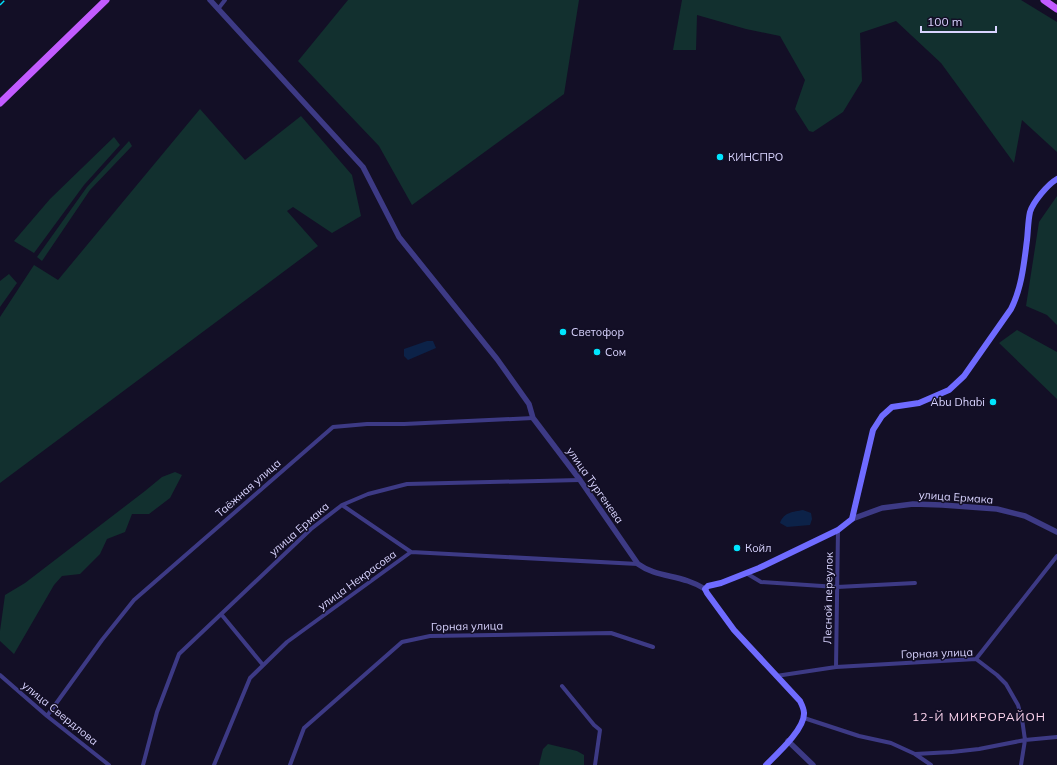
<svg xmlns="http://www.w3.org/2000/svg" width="1057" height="765" viewBox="0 0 1057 765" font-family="Mulish,sans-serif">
<rect width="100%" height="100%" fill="#130f26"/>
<!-- green -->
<path fill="#12302f" d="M348 0H579L564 94 412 205 379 146 298 61Z
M682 0H1021L1057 22V152L1022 120 1014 163 941 63 896 21 860 33 862 81 843 112 813 132 809 131 795 109 805 80 780 36 746 29 697 15 696 50H673Z
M200 109 245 160 301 116 352 175 361 216 332 233 293 207 287 211 318 246 0 483V317L34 265 58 280Z
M114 137 120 145 84 185 34 253 14 241 50 199Z
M129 141 132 146 90 190 42 261 37 257 87 187Z
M1057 196V325L1047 315 1026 306 1039 222Z
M9 274 17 283 0 307V281Z
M1017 330 1057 352V399L999 343Z
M175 472 182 475 170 498 149 514H132L125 532 107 539 100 554 80 574 62 576 54 585 14 654 0 641V631L5 595 25 583 145 491 162 477Z
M548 744 577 751 584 755V765H539L543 749Z"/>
<!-- water -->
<path fill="#0c2248" d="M427 341H433L436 348 408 360 404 356V349Z
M803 510 811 513 812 519 810 525 787 527 780 523C784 512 793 512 803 510Z"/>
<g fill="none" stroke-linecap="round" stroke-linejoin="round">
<!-- minor -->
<path stroke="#3d3a85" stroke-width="4" d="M218 9 225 0
M342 505 411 552
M746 573 761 582 837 587 915 583
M221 614 263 665
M976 659 1057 556
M836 667 838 530
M0 675 47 716 109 765
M776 676 836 667 976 659 997 675 1006 684 1018 705 1022 719 1025 740 1021 765
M562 686 594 725 600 730 595 765
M47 716 102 640 134 600 333 427 367 424H404L533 418
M804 718 859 736 891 743 915 754 931 765
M915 754 952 752 979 749 1025 740 1057 737
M143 765 157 712 179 654 311 529 342 505 368 494 407 484 580 480
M214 765 250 678 287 642 411 552 638 564
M290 765 304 728 402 642 430 636 611 633 653 647"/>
<!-- tertiary -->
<path stroke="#3d3a85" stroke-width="5.5" d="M210 0 363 167 399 237 497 359 529 404 533 418 580 480 638 564C653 575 671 575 688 581 694 583 700 586 705 589
M852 519 882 508 913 504 942 505 997 509 1025 516 1057 532
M788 741 813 765"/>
<!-- secondary -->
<path stroke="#6f6bff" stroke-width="6" d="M766 765C777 754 805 729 804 713 804 709 802 705 800 701L734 630 707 593 705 589 708 586 721 583 759 568 838 530 852 519 873 430 882 416 892 407 919 403 949 390 964 376 1011 309C1022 287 1024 263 1027 240 1028 231 1028 221 1030 212 1033 202 1048 184 1057 179"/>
<!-- primary -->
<path stroke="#c25bff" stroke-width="7" d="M1044 0 1057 9
M0 103 106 0"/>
<!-- rail -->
<path stroke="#00e5ff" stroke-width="1.5" stroke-dasharray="6 5" stroke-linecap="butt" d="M0 5 5 0"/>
</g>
<!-- markers -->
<g fill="#00e5ff" stroke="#130f26" stroke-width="1.5">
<circle cx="720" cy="157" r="4"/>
<circle cx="563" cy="332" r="4"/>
<circle cx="597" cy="352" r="4"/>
<circle cx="993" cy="402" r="4"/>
<circle cx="737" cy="548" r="4"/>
</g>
<g text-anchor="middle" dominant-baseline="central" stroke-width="3" stroke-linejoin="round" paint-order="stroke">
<!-- poi labels -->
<g font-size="11" fill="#d9d4ff" stroke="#130f26" text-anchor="start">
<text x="728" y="157">КИНСПРО</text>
<text x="571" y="332">Светофор</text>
<text x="605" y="352">Сом</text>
<text x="985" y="402" text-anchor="end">Abu Dhabi</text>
<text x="745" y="548">Койл</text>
</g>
<!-- street labels -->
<g font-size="11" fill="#d9d4ff" stroke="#130f26">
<text transform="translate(595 485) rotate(55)">улица Тургенева</text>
<text transform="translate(248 488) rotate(-41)">Таёжная улица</text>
<text transform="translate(956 497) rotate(4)">улица Ермака</text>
<text transform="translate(299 529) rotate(-41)">улица Ермака</text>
<text transform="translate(357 580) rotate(-36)">улица Некрасова</text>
<text transform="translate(828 598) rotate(-89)">Лесной переулок</text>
<text transform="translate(467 626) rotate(-1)">Горная улица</text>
<text transform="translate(937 653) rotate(-2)">Горная улица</text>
<text transform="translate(60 713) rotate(39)">улица Свердлова</text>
</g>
<!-- neighbourhood labels -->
<g font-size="12" letter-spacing="1" fill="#ffd6f0" stroke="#130f26">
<text x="979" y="716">12-Й МИКРОРАЙОН</text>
</g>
</g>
<!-- scale -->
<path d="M921 26v6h75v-6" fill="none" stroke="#d9d4ff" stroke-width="2"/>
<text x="927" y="26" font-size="12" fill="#d9d4ff" stroke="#130f26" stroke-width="3" paint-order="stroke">100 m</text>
</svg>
